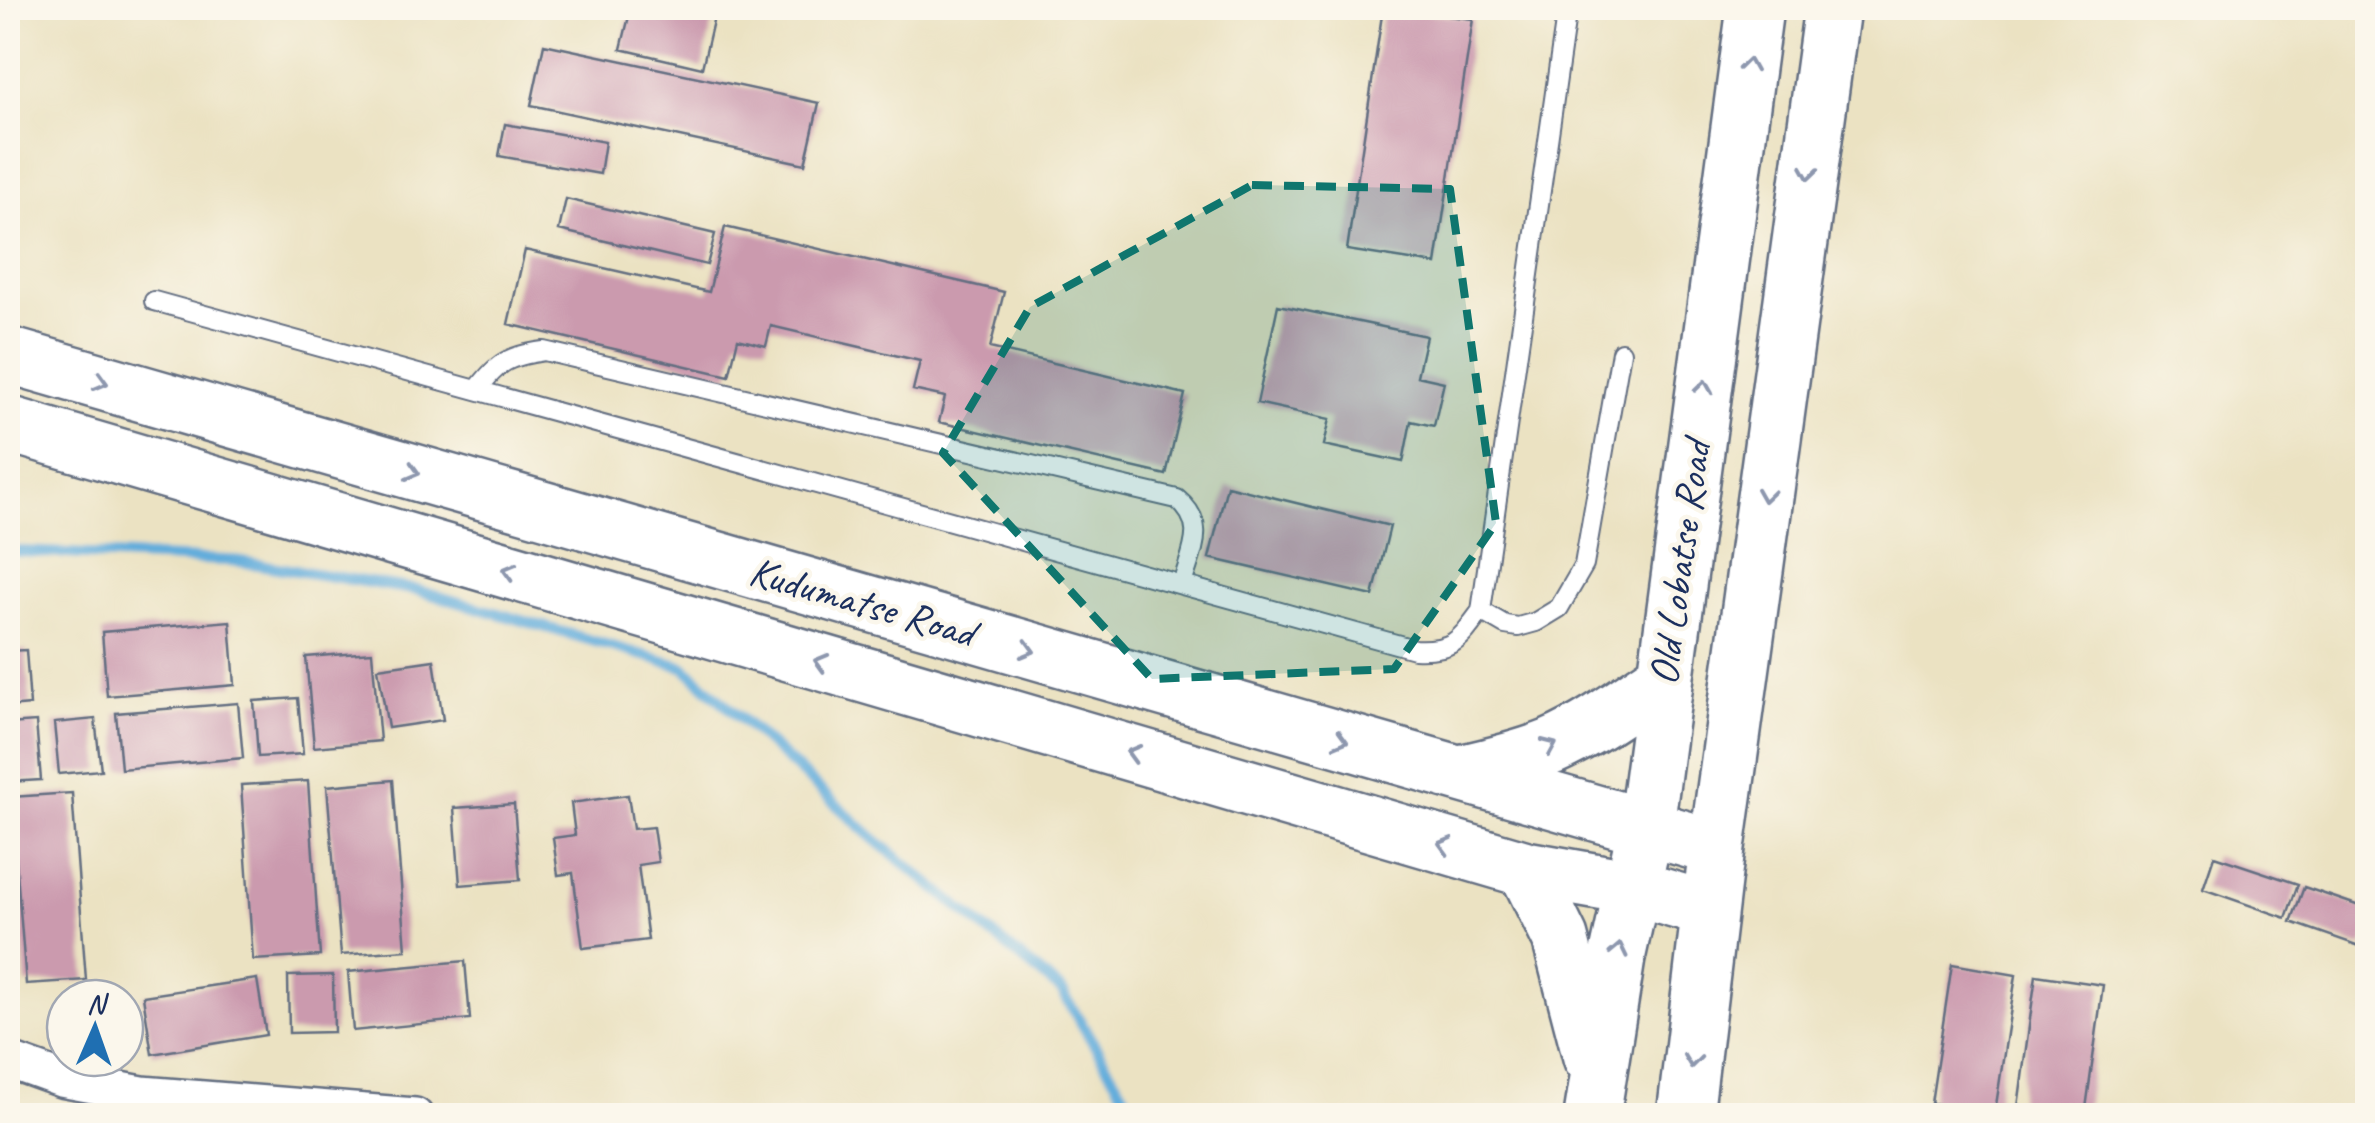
<svg xmlns="http://www.w3.org/2000/svg" width="2375" height="1123" viewBox="0 0 2375 1123" font-family="Caveat,sans-serif">
<rect width="100%" height="100%" fill="#fbf7ec"/>
<filter id="ink" filterUnits="userSpaceOnUse"><feTurbulence type="fractalNoise" baseFrequency=".01" numOctaves="2"/><feDisplacementMap in="SourceGraphic" scale="20" xChannelSelector="R" yChannelSelector="G"/><feConvolveMatrix kernelMatrix="1 2 1 2 8 2 1 2 1" color-interpolation-filters="sRGB"/></filter>
<filter id="wash" filterUnits="userSpaceOnUse"><feTurbulence type="fractalNoise" baseFrequency=".0048" numOctaves="4" result="noise"/><feDisplacementMap in="SourceGraphic" scale="40" xChannelSelector="R" yChannelSelector="G"/><feGaussianBlur stdDeviation="2.25" result="paint"/><feColorMatrix in="noise" values="0 0 0 0 0 0 0 0 0 0 0 0 0 0 0 0 0 1.4 0 .05"/><feComposite in="paint" operator="in"/></filter>
<g filter="url(#wash)">
<rect width="100%" height="100%" fill="#ebe2c2"/>
<g fill="none" stroke-linecap="round" stroke-linejoin="round">
<!-- stream -->
<path stroke="#63addb" stroke-width="11" d="M8 551 237 561 416 590 684 667 872 837 1062 991 1137 1116"/>
</g>
<g id="blocks">
<!-- building -->
<path fill="#cb9aae" d="M631 8H716L702 68 621 49Z
M1383 8 1473 19 1436 264 1347 250Z
M544 44 819 103 805 164 531 105Z
M505 124 605 142 600 174 499 156Z
M566 199 715 234 707 265 559 230Z
M725 227 1004 292 990 348 1185 394 1166 475 939 422 945 397 913 390 920 361 771 326 766 346 738 339 729 376 508 324 525 250 709 292Z
M1278 305 1426 336 1417 376 1444 382 1434 426 1411 421 1403 462 1324 445 1330 419 1257 403Z
M1227 486 1390 526 1373 596 1209 558Z
M230 621 235 685 107 696 102 632Z
M26 650 30 705 8 707V651Z
M372 652 380 741 314 747 306 657Z
M434 660 443 720 388 728 378 668Z
M298 698 303 754 258 757 254 701Z
M238 703 243 758 121 769 116 713Z
M95 719 101 770 59 774 54 723Z
M36 722 41 780 8 782V724Z
M393 780 406 950 341 955 327 786Z
M308 781 320 956 253 960 241 785Z
M72 793 86 980 26 984 11 797Z
M628 795 633 829 653 827 658 862 638 865 648 940 583 948 573 873 558 875 553 838 575 835 571 803Z
M514 804 520 880 460 885 454 808Z
M2214 856 2298 884 2286 918 2203 889Z
M2304 887 2368 909V931L2362 947 2291 922Z
M465 961 470 1019 353 1031 348 972Z
M1952 964 2016 975 1995 1112 1931 1103Z
M333 975 334 1032 289 1033 288 976Z
M2036 975 2103 985 2085 1116 2017 1114Z
M257 979 266 1035 152 1054 143 996Z"/>
</g>
</g>
<g filter="url(#ink)">
<use href="#blocks" fill-opacity="0" stroke="#646e81" stroke-width="2.5"/>
<g fill="none" stroke-linecap="round" stroke-linejoin="round">
<defs>
<path id="lane" d="M154 301 1414 649C1453 651 1459 641 1481 611L1567 8
M477 390C498 362 508 356 544 351L1177 499C1209 525 1191 551 1182 585
M1481 611 1505 625 1518 627 1536 622 1559 608 1584 565 1621 352"/>
<path id="street" d="M8 1060 61 1079 142 1094 415 1116"/>
<path id="primary" d="M8 355 1717 848
M8 424 1526 869 1633 888 1709 910
M1460 773C1491 766 1521 759 1551 747 1592 729 1628 702 1665 677
M1526 869 1560 938 1591 1057
M1592 1116 1617 958 1646 826 1755 8
M1685 1116 1717 848 1832 8"/>
</defs>
<!-- lane casing -->
<use href="#lane" stroke="#646e81" stroke-width="22"/>
<!-- street casing -->
<use href="#street" stroke="#646e81" stroke-width="40"/>
<!-- primary casing -->
<use href="#primary" stroke="#646e81" stroke-width="60"/>
<!-- lane -->
<use href="#lane" stroke="#fff" stroke-width="18"/>
<!-- street -->
<use href="#street" stroke="#fff" stroke-width="35"/>
<!-- primary -->
<use href="#primary" stroke="#fff" stroke-width="55"/>
</g>
<!-- one-way arrows -->
<defs><path id="oneway-chevron" d="M-2-3.5L2.5 0L-2 3.5" fill="none" stroke-width="1.6" stroke-linecap="round" stroke-linejoin="round" transform="scale(2.5)"/></defs>
<g stroke="#8d97ae">
<use href="#oneway-chevron" transform="translate(1748 65) rotate(-82)"/>
<use href="#oneway-chevron" transform="translate(1809 173) rotate(98)"/>
<use href="#oneway-chevron" transform="translate(101 382) rotate(16)"/>
<use href="#oneway-chevron" transform="translate(1704 387) rotate(-82)"/>
<use href="#oneway-chevron" transform="translate(413 472) rotate(16)"/>
<use href="#oneway-chevron" transform="translate(1765 495) rotate(98)"/>
<use href="#oneway-chevron" transform="translate(509 571) rotate(-164)"/>
<use href="#oneway-chevron" transform="translate(1028 650) rotate(16)"/>
<use href="#oneway-chevron" transform="translate(821 662) rotate(-164)"/>
<use href="#oneway-chevron" transform="translate(1341 740) rotate(16)"/>
<use href="#oneway-chevron" transform="translate(1550 746) rotate(-24)"/>
<use href="#oneway-chevron" transform="translate(1133 753) rotate(-164)"/>
<use href="#oneway-chevron" transform="translate(1445 845) rotate(-164)"/>
<use href="#oneway-chevron" transform="translate(1619 950) rotate(-78)"/>
<use href="#oneway-chevron" transform="translate(1692 1061) rotate(97)"/>
</g>
</g>
<!-- marked area -->
<path fill="#0f766e" fill-opacity="0.2" stroke="#0f766e" stroke-width="8" stroke-dasharray="20 12" stroke-linejoin="round" d="M1252 185 1450 189 1496 523 1394 669 1152 679 943 453 1030 307Z"/>
<g text-anchor="middle" dominant-baseline="central" stroke-width="9" stroke-linejoin="round" paint-order="stroke">
<!-- street labels -->
<g font-size="42" fill="#1b2f5e" stroke="#fbf7ec">
<text transform="translate(1680 563) rotate(-82)">Old Lobatse Road</text>
<text transform="translate(862 602) rotate(16)">Kudumatse Road</text>
</g>
</g>
<!-- margin -->
<rect width="2375" height="1123" fill="none" stroke="#fbf7ec" stroke-width="40"/>
<!-- north arrow -->
<g transform="translate(95 1028) rotate(2)"><circle r="48" fill="#fbf7ec" stroke="#a1a7b3" stroke-width="2.5"/>
<path d="M0-8L18 38L0 25L-18 38Z" fill="#1f6fb2"/>
<text y="-15" font-size="28" font-weight="bold" text-anchor="middle" fill="#1b2f5e">N</text>
</g>
</svg>
